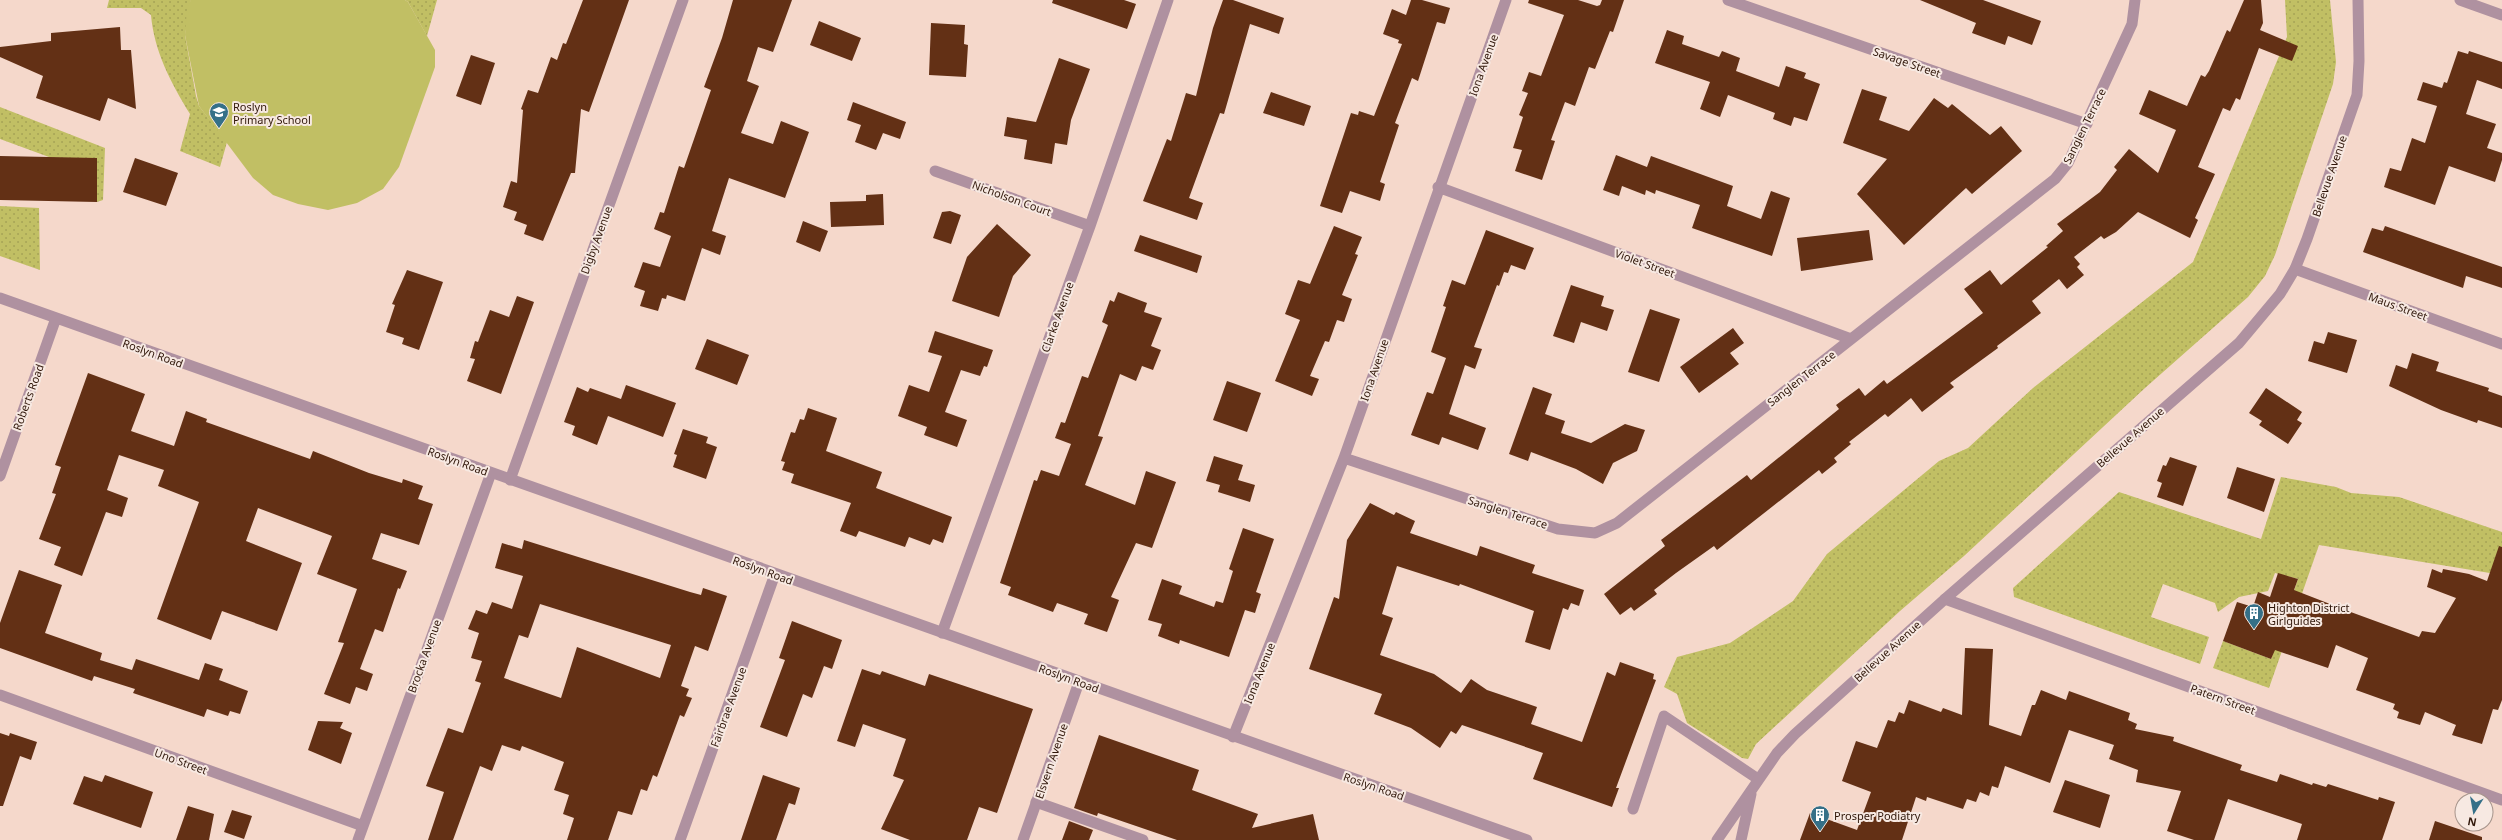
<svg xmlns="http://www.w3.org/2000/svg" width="2502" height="840" viewBox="0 0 2502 840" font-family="'Noto Sans',sans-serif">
<defs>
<pattern id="grass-dots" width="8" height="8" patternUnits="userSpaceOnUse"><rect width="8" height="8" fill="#c1bf64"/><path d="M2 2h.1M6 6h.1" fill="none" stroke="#a6a355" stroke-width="1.8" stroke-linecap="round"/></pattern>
</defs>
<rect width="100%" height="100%" fill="#f5d8cb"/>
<!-- grass -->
<path fill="url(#grass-dots)" d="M109 0H191L185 35 196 96 199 106 227 142 220 167 180 151 190 114C171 83 154 51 151 15L141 8H107Z
M405 0H437L427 36 408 2Z
M2285 0H2330L2336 62 2333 84 2275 255 2265 276 2248 297 2145 388 1964 556 1900 611 1756 744 1748 759 1742 758 1687 723 1677 694 1664 687 1677 657 1730 643 1793 601 1827 554 1939 461 1968 448 2033 388 2193 262 2287 37Z
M0 107 105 148 103 200 97 202 49 157 0 139Z
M0 206 39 208 40 270 0 256Z
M2281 477 2336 487 2351 493 2399 497 2502 532V575L2319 545 2269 688 2213 668 2223 641 2271 659 2298 579 2275 573 2268 591 2239 597 2218 612 2215 603 2163 584 2151 617 2209 637 2200 664 2014 597 2013 588 2119 492 2261 539Z"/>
<!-- garden -->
<path fill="#c1bf64" d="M191 0H405L408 2 435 50V67L399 167 383 189 357 203 328 210 298 204 273 195 253 178 199 106 185 35 187 8Z"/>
<!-- building -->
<path fill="#633015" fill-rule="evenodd" d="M583 0H629L589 112 581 109 575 173H571L543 241 524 234 527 225 514 220 517 212 503 207 511 181 517 183 523 110 521 109 528 90 538 93 551 57 557 60 563 43 566 44Z
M733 0H792L773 52 758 47 747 81 759 86 741 133 773 144 781 121 809 132 785 198 729 178 712 231 726 236 720 255 702 248 685 301 667 295 666 299 662 298 658 311 640 306 645 291 634 287 643 262 660 267 671 236 654 229 660 212 664 213 679 166 684 168 711 90 704 87 722 38Z
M1053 0H1124L1136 4 1127 29 1052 3Z
M1223 0H1233L1284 18 1279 34 1250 24 1224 114 1220 113 1189 198 1203 203 1197 220 1143 201 1167 139 1171 141 1186 93 1196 96 1213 28Z
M1411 0H1422L1450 8 1445 24 1437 22 1418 81 1412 78 1395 123 1399 125 1380 182 1385 184 1380 201 1350 191 1342 213 1320 206 1351 113 1358 115 1359 111 1374 116 1402 44 1398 43 1399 40 1383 34 1392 9 1406 15Z
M1529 0H1578L1597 6 1600 5 1602 0H1624L1613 32 1610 31 1595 69 1589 67 1575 106 1565 102 1551 140 1555 141 1542 180 1515 171 1522 150 1513 148 1523 117 1519 115 1528 93 1522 91 1529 72 1541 76 1564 15 1528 3Z
M1920 0H1983L2041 21 2032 45 2008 36 2005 45 1972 33 1976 23Z
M2244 0H2261L2263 23 2260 30 2298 46 2292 61 2259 48 2240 100 2236 98 2230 111 2223 108 2198 167 2215 174 2195 218 2198 220 2190 238 2138 212 2116 232 2104 239 2101 236 2074 257 2080 264 2077 267 2084 275 2067 289 2059 279 2032 301 2041 313 1997 346 1998 348 1950 383 1954 387 1922 412 1911 398 1888 417 1885 414 1849 442 1851 444 1834 458 1837 462 1822 474 1819 470 1717 550 1714 546 1676 573 1654 590 1657 594 1634 611 1631 607 1620 615 1604 594 1665 546 1661 540 1747 475 1751 480 1839 409 1836 405 1859 388 1865 396 1884 380 1887 384 1983 313 1964 289 1990 270 2001 285 2048 247 2046 246 2063 231 2057 224 2100 192 2117 170 2114 167 2129 149 2158 173 2176 130 2139 114 2149 90 2187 106 2201 75 2205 77 2209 71 2227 30 2230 32Z
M819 21 861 38 852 61 810 45Z
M931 23 965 25 964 44 968 45 966 77 929 75Z
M120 27 121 50H131L136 109 108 98 100 121 36 98 43 76 0 57V47L51 41V33Z
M1667 30 1684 36 1682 44 1719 57 1722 51 1740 58 1736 71 1779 87 1786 66 1806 73 1804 78 1820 84 1807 121 1794 117 1791 126 1773 119 1775 113 1728 95 1720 117 1700 109 1710 82 1655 63Z
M2458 51 2468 54 2469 51 2502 62V89L2477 80 2466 114 2496 124 2487 148 2502 153V160L2495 182 2449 166 2435 205 2384 187 2390 168 2401 171 2412 138 2425 143 2437 106 2417 100 2423 82 2442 88 2444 82 2447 83Z
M471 55 495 63 481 105 456 96Z
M1059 58 1090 69 1071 120 1067 145 1055 143 1052 164 1024 159 1027 140 1004 136 1007 117 1036 122Z
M1862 89 1887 97 1879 120 1909 131 1934 98 1948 108 1952 104 1990 135 2001 126 2022 151 1972 194 1966 188 1904 245 1857 194 1887 159 1843 143Z
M1271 92 1311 106 1304 126 1263 113Z
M853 102 906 122 900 139 883 133 876 150 855 142 861 125 847 120Z
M1616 155 1647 167 1651 156 1733 186 1727 206 1761 219 1771 191 1790 198 1772 256 1692 228 1700 205 1656 190 1655 194 1646 190 1645 195 1622 186 1619 196 1603 190Z
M0 156 97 158V202L0 200Z
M135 158 178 173 166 206 123 192Z
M883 194 884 225 831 227 830 202 866 201V195Z
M950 211 961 215 951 244 933 238 942 212Z
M803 221 828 231 820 252 796 242Z
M997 224 1031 255 1013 276 999 317 952 301 967 257Z
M1334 226 1362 237 1355 254 1358 255 1342 295 1352 299 1344 322 1337 320 1329 342 1325 341 1310 376 1319 379 1312 396 1275 381 1300 320 1285 314 1298 280 1310 284Z
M2385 226 2502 267V288L2466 276 2463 288 2363 252 2372 228 2383 231Z
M1486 230 1534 248 1525 270 1511 265 1508 273 1504 272 1499 286 1497 285 1474 347 1482 349 1475 369 1465 365 1449 414 1486 428 1478 450 1442 437 1439 445 1411 435 1427 392 1433 394 1446 358 1431 352 1446 307 1443 306 1452 280 1465 285Z
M1869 230 1873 260 1801 271 1797 238Z
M1140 235 1202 256 1197 273 1134 251Z
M407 270 443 282 419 350 402 344 404 338 386 332 395 305 392 304Z
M1571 285 1604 296 1601 306 1614 310 1607 331 1581 322 1574 343 1553 336Z
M1118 292 1147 303 1144 312 1162 318 1151 346 1161 350 1153 370 1142 366 1136 381 1120 374 1098 436 1103 437 1085 485 1135 505 1146 471 1176 482 1152 548 1136 543 1111 597 1119 600 1107 632 1084 624 1088 614 1057 603 1053 612 1008 595 1011 587 1000 583 1034 480 1037 481 1041 470 1059 476 1071 444 1055 438 1061 422 1065 423 1082 376 1088 378 1108 325 1102 322 1110 300 1114 302Z
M517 296 534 302 501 394 467 381 475 359 470 358 475 341 478 342 490 310 509 317Z
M1650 309 1680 319 1659 382 1628 372Z
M1733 328 1744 343 1730 353 1739 364 1699 393 1680 367Z
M935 331 993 350 987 367 984 366 980 376 961 370 945 412 967 420 957 447 924 435 927 427 898 416 909 385 929 392 942 356 928 352Z
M2328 332 2357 340 2347 373 2308 361 2314 341 2324 344Z
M707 339 749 355 737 385 695 369Z
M2412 353 2439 362 2436 371 2489 388 2488 391 2502 396V428L2478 420 2477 423 2441 410 2389 386 2396 365 2407 369Z
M88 373 145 394 131 431 174 446 186 411 207 419 206 422 310 459 313 451 369 473 402 483 403 479 423 486 418 499 433 504 419 545 381 533 372 559 407 571 400 589 398 588 383 632 375 629 360 669 373 674 367 691 356 687 350 704 324 694 344 643 338 642 357 589 317 574 332 536 258 508 246 541 302 563 277 631 222 611 211 640 157 619 199 502 158 486 164 470 119 455 107 490 128 498 122 517 106 512 82 576 54 565 61 547 39 539 56 494 52 493 61 467 55 465Z
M1227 381 1261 393 1247 432 1213 420Z
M626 385 676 403 663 437 608 416 597 445 572 435 575 426 564 422 577 387 588 392 590 388 621 399Z
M1533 387 1552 394 1545 414 1565 421 1561 433 1591 443 1625 424 1645 430 1637 451 1613 463 1603 484 1576 469 1531 452 1528 461 1509 454Z
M2266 388 2302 412 2297 420 2302 423 2288 444 2259 425 2262 421 2249 413Z
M808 408 837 418 826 451 882 472 876 488 952 517 943 543 933 539 930 545 909 537 905 547 859 531 856 537 840 531 851 503 791 483 794 474 782 470 785 462 781 461 791 432 795 433 800 419 804 420Z
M683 429 708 437 706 443 717 447 706 479 673 467 677 455 674 454Z
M1214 456 1243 465 1238 480 1255 485 1250 502 1218 492 1220 485 1206 481Z
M2170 457 2197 466 2183 506 2157 497 2162 483 2157 481 2163 465 2166 466Z
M2237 467 2275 479 2264 512 2227 498Z
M1370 503 1394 515 1396 512 1415 521 1410 533 1477 556 1480 546 1535 565 1532 573 1584 590 1579 606 1571 603 1568 610 1563 608 1550 650 1525 642 1534 611 1460 584 1459 586 1397 566 1382 614 1393 618 1380 655 1434 674 1461 693 1471 679 1487 690 1537 707 1531 724 1582 742 1607 672 1615 676 1620 662 1654 674 1653 679 1656 680 1616 788H1619L1612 807 1533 779 1543 753 1462 725 1456 734 1451 731 1440 748 1411 728 1374 714 1382 694 1309 669 1334 597 1339 599 1347 540Z
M1243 528 1274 539 1256 592 1261 594 1255 613 1245 610 1229 657 1180 640 1179 644 1158 636 1162 624 1148 620 1162 579 1182 586 1179 594 1214 607 1216 601 1223 603 1233 571 1229 569Z
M524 540 690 592 701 595 703 588 727 596 708 651 695 646 681 686 689 689 686 696 692 698 684 717 680 715 657 777 653 775 647 791 641 789 632 815 618 811 608 840H567L574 818 563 814 569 795 554 790 564 762 522 746 520 751 502 745 492 771 480 766 453 840H428L444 792 426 786 448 728 463 733 481 683 475 681 482 661 471 658 479 633 468 629 476 610 487 614 492 602 512 609 523 576 495 568 502 543 522 549ZM540 604 671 645 660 678 577 647 561 698 504 678 519 635 528 638Z
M2499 546 2502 547V700L2498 710 2493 709 2482 744 2452 735 2456 725 2425 712 2420 725 2397 718 2399 712 2393 709 2395 704 2356 690 2368 658 2336 645 2328 668 2275 650 2271 659 2223 641 2237 602 2253 607 2258 592 2270 597 2278 573 2298 579 2294 590 2348 611 2419 637 2422 631 2435 633 2456 598 2427 587 2432 569 2442 573 2443 569 2469 574 2487 581Z
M19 570 62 585 45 633 102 653 100 660 132 670 136 659 199 680 205 663 223 669 219 680 248 691 240 714 230 711 228 716 207 709 204 717 133 693 135 689 94 676 92 681 0 648V623Z
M792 621 842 640 832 669 824 666 812 698 803 694 787 737 760 727 785 660 779 658Z
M1965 648 1993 649 1989 725 2021 736 2032 705H2035L2041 690 2066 700 2069 691 2130 713 2128 720 2137 724 2135 729 2174 737 2173 741 2242 765 2240 770 2277 782 2280 774 2312 785 2313 783 2326 787 2328 784 2378 800 2379 797 2395 802 2382 840H2297L2302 824 2228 799 2214 840H2194L2167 831 2181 791 2136 782 2138 770 2109 759 2114 745 2069 730 2050 783 2005 766 1998 788 1992 786 1989 796 1980 792 1976 802 1967 799 1963 809 1927 797 1926 801 1916 797 1902 840H1800L1810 813 1857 830 1871 792 1842 781 1856 741 1877 748 1888 720 1895 722 1899 712 1904 714 1909 700 1941 712 1943 708 1962 715Z
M862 669 880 675 882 671 925 686 929 674 1033 709 997 813 979 807 967 840H910L881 829 904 780 893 776 906 739 863 724 855 747 837 741Z
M318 721 343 722 340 728 352 733 341 764 308 750Z
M0 733 9 736 10 733 37 742 31 760 20 756 3 806H0Z
M1099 735 1199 770 1192 790 1258 814 1252 828 1313 814 1319 840H1177L1098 813 1097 816 1074 808Z
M105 775 153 792 141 828 73 804 84 776 102 782Z
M763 775 800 788 795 805 789 803 776 840H741Z
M2065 780 2110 795 2100 828 2053 812Z
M188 806 214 814 209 840H176Z
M232 810 252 816 244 839 224 832Z
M1069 821 1093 830 1089 840H1062Z
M2435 821 2482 837V840H2429Z"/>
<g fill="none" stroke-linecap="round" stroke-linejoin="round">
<!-- service -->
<path stroke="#af91a0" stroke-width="11" d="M1036 802 1143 840
M1633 809 1664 716 1758 779"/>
<!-- minor -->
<path stroke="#af91a0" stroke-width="11" d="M1728 0 2087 124
M2460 0 2502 15
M935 171 1090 226
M1438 187 1851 339
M2295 269 2502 344
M1344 458 1558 529 1595 533 1617 523 2055 179 2068 163 2132 24 2135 0
M510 480 683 0
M1945 599 2502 800
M942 633 1090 226 1168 0
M0 695 363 826
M1233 737 1344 458 1506 0
M358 840 491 473
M680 840 775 574
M1023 840 1079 682"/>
<!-- tertiary -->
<path stroke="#af91a0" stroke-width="11" d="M0 298 1527 840
M0 476 56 318
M1717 840 1777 753 1795 734 1945 599 2239 343 2280 294 2295 269 2307 239 2357 95 2359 61 2358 0
M1741 840 1751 794"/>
</g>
<!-- icons -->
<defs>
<symbol id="school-pin" viewBox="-11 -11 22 30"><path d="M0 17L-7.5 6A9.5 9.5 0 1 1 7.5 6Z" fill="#357088" stroke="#f7e9e2"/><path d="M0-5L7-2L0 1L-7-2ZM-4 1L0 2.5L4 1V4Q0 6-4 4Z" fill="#fff"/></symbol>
<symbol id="building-pin" viewBox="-11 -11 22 30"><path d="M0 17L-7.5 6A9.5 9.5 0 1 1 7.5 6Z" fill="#357088" stroke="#f7e9e2"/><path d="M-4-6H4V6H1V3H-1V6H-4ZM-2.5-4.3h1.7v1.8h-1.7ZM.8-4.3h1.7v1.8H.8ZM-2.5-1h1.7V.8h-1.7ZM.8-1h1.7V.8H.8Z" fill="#fff"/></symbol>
</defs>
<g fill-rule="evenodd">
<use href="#school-pin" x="208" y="101" width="22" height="30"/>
<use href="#building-pin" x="2243" y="602" width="22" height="30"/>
<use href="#building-pin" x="1809" y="804" width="22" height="30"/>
</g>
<g text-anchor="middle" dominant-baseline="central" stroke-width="4" stroke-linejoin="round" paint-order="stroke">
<!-- street labels -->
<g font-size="11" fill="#30170a" stroke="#f7e9e2">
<text transform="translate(1907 62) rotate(19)">Savage Street</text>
<text transform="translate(1483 65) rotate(-70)">Iona Avenue</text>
<text transform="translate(2084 126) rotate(-64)">Sanglen Terrace</text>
<text transform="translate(2329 176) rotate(-71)">Bellevue Avenue</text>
<text transform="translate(1012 198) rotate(20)">Nicholson Court</text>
<text transform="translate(596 240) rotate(-70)">Digby Avenue</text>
<text transform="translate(1645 263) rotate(20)">Violet Street</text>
<text transform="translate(2398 306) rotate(20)">Maus Street</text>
<text transform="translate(1057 317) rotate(-70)">Clarke Avenue</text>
<text transform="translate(153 353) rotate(20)">Roslyn Road</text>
<text transform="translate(1374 370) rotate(-71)">Iona Avenue</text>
<text transform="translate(1801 378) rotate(-38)">Sanglen Terrace</text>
<text transform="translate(28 397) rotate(-70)">Roberts Road</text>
<text transform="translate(2130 437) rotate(-41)">Bellevue Avenue</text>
<text transform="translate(458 461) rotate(20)">Roslyn Road</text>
<text transform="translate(1508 512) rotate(18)">Sanglen Terrace</text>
<text transform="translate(763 570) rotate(20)">Roslyn Road</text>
<text transform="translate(1887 651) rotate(-42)">Bellevue Avenue</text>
<text transform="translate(424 656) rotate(-70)">Brocka Avenue</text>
<text transform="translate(1259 673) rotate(-68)">Iona Avenue</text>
<text transform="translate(1069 678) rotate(20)">Roslyn Road</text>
<text transform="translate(2223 699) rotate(20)">Patern Street</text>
<text transform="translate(728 707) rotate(-70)">Fairbrae Avenue</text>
<text transform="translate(181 761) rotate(20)">Uno Street</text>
<text transform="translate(1051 761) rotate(-71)">Elsvern Avenue</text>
<text transform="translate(1374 786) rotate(19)">Roslyn Road</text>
</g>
<!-- poi labels -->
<g font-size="11" fill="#30170a" stroke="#f7e9e2" text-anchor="start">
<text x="233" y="106">Roslyn<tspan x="233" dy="13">Primary School</tspan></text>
<text x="2268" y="607">Highton District<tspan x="2268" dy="13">Girlguides</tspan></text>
<text x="1834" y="815">Prosper Podiatry</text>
</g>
</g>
<!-- north arrow -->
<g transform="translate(2474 812) rotate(191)"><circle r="19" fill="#f7e9e2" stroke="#a7958c"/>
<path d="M0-3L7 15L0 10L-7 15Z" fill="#357088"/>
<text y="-6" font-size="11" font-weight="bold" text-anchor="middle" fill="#30170a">N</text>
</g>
</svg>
